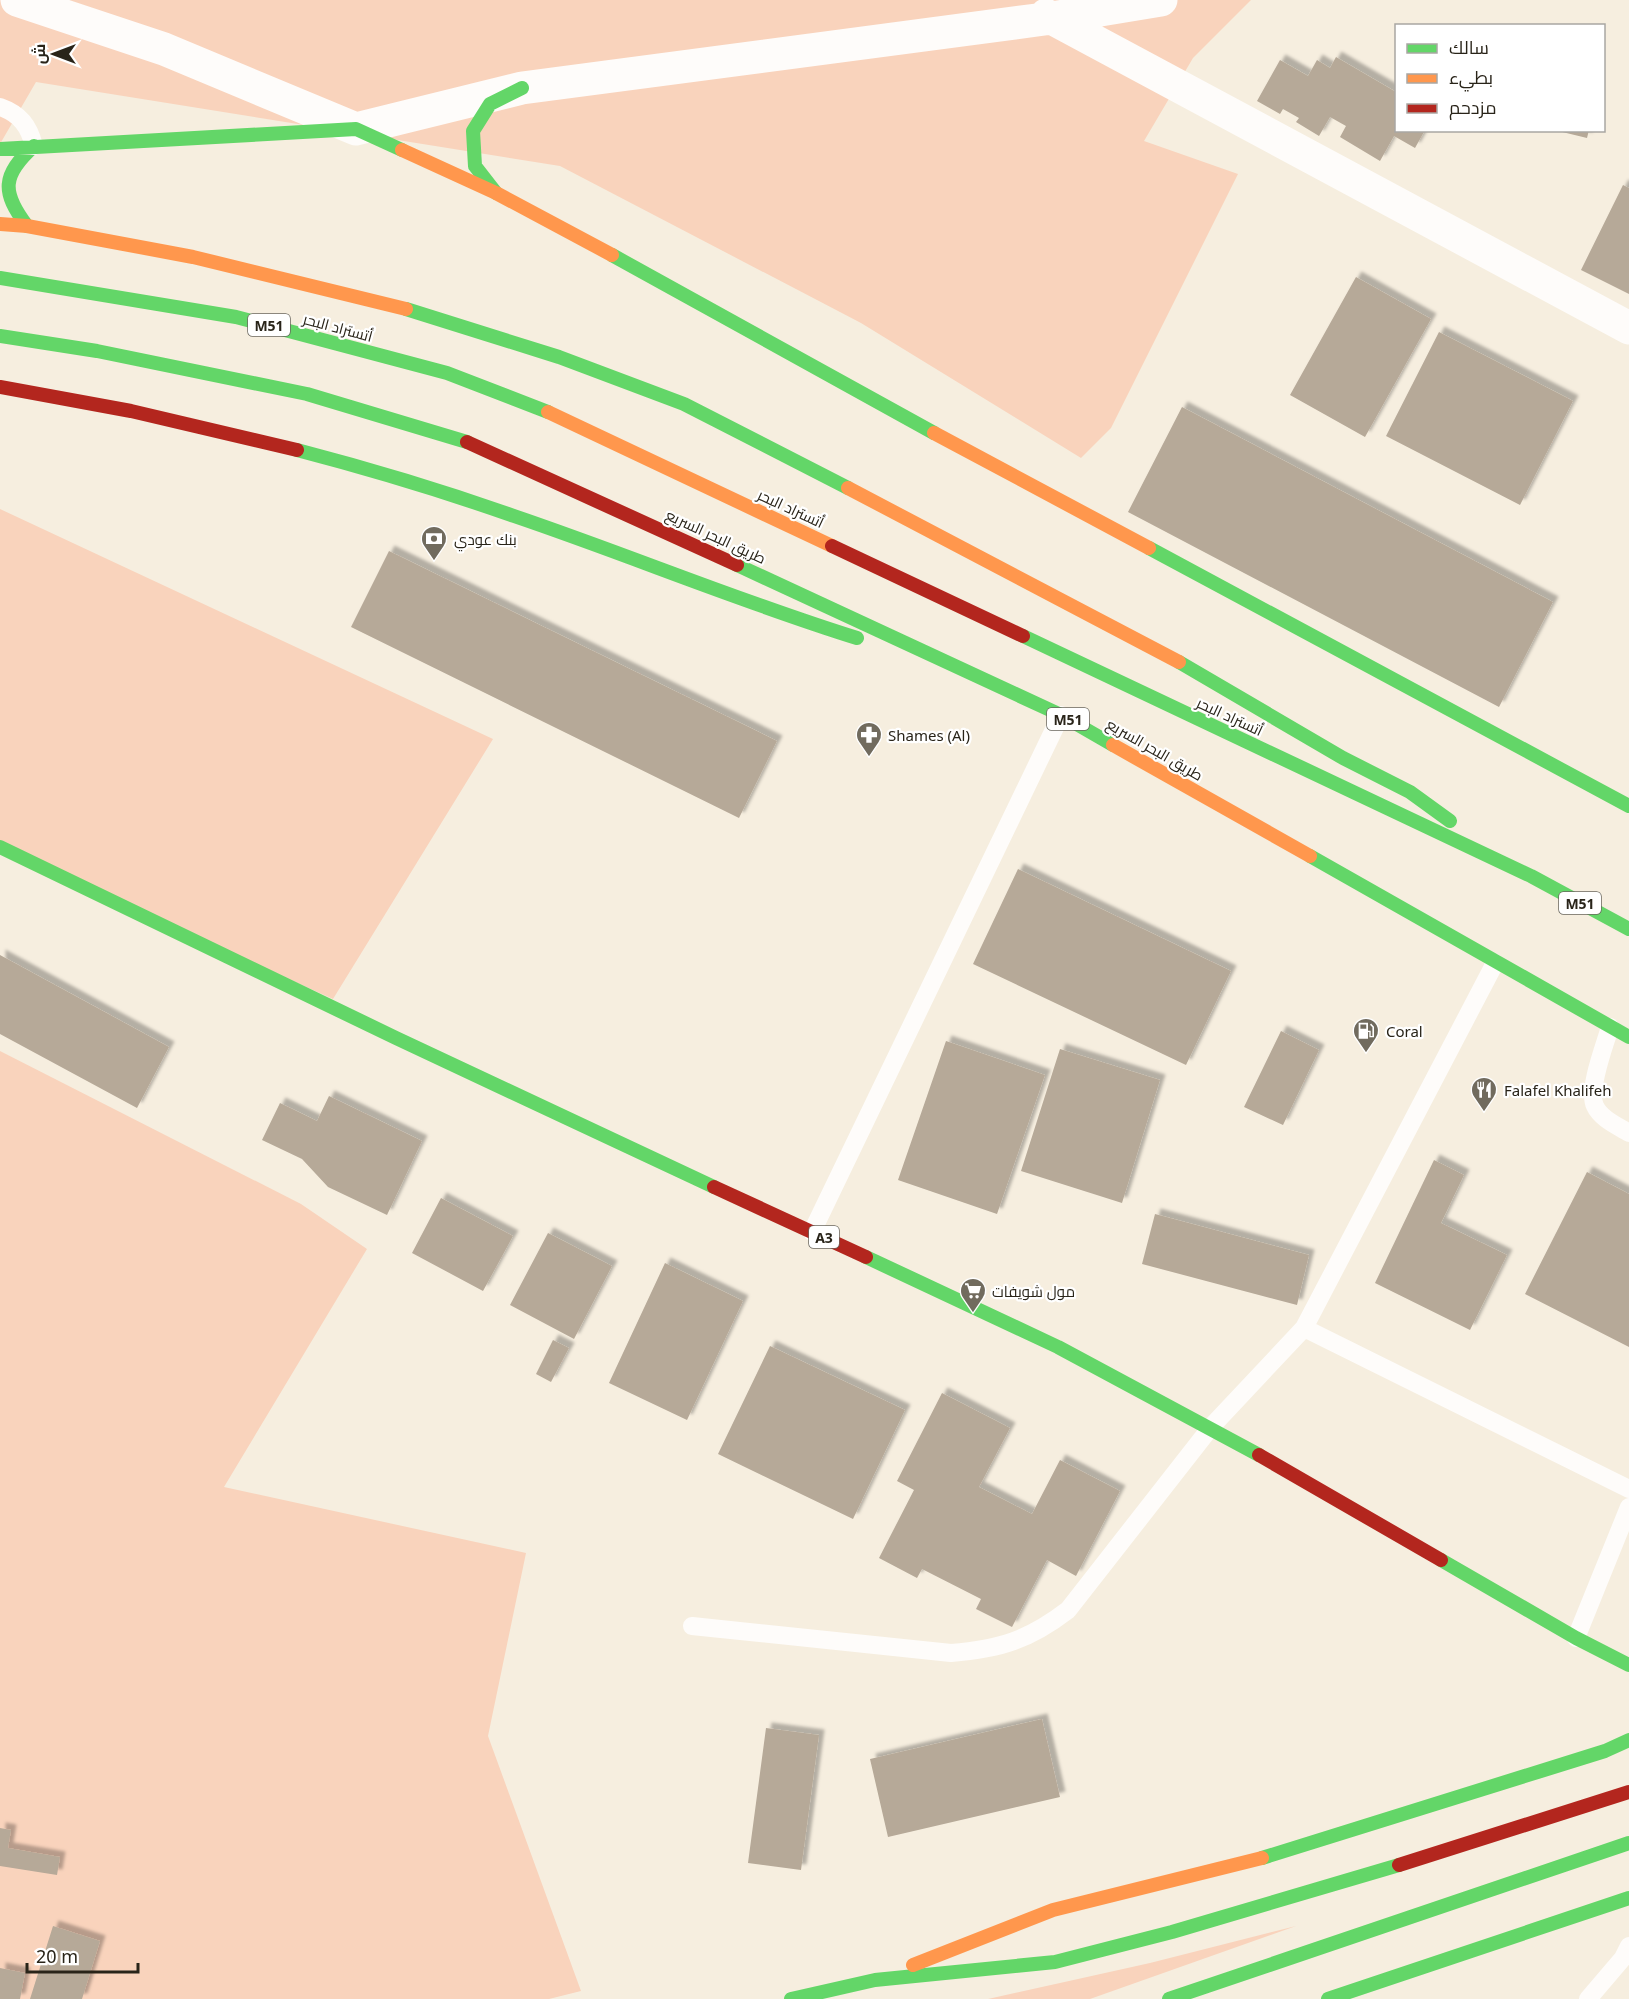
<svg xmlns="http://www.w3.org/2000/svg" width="1629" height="1999" viewBox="0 0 1629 1999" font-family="'Noto Sans',Cairo,sans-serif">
<defs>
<filter id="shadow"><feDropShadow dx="5.5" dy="-5.5" stdDeviation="1.5" flood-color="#0004"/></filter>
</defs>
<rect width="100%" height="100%" fill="#f6eedf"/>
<!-- green -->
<path fill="#f9d3bc" d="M0 0H1251L1193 58 1144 141 1238 174 1111 428 1081 458 861 323 560 166 36 82 0 144Z
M0 509 493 739 333 999 0 849Z
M0 1051 301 1204 367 1249 224 1487 526 1553 488 1736 581 1991 549 1999H0Z
M1296 1926 1090 1999H988L1150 1963Z"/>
<!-- building -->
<path fill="#b6a998" filter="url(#shadow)" d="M1336 57 1396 92V130H1425L1415 148 1394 136 1380 161 1340 137 1346 126 1330 117 1319 136 1296 122 1299 118 1283 109 1280 114 1257 101 1280 60 1308 76 1317 60 1330 68Z
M1554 130H1589L1587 138Z
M1623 185 1629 188V294L1581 270Z
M1356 277 1431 319 1365 437 1290 395Z
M1439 332 1573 401 1520 505 1386 436Z
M1182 407 1553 602 1499 707 1128 512Z
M389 551 777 741 739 818 351 627Z
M1018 869 1231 971 1186 1065 973 964Z
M0 955 169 1047 137 1108 0 1034Z
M1281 1031 1319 1050 1283 1125 1244 1107Z
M946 1041 1045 1075 997 1214 898 1180Z
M1060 1049 1160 1080 1122 1203 1021 1171Z
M329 1096 422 1141 387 1215 328 1187 302 1159 262 1140 280 1103 317 1121Z
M1434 1160 1464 1175 1441 1223 1507 1255 1470 1330 1375 1283Z
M1587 1172 1629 1194V1347L1525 1294Z
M441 1198 513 1236 483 1291 412 1253Z
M1155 1214 1309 1255 1297 1305 1142 1264Z
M548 1233 612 1266 574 1339 510 1305Z
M665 1263 743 1301 687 1420 609 1383Z
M553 1340 569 1348 551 1382 536 1374Z
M770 1346 905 1410 853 1519 718 1454Z
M942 1393 1010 1428 979 1487 1032 1514 1060 1460 1120 1491 1076 1576 1047 1560 1012 1627 976 1609 981 1599 922 1569 917 1578 879 1558 914 1490 897 1481Z
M1042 1719 1060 1797 888 1837 870 1759Z
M766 1728 819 1735 801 1870 748 1863Z
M0 1828 11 1830 8 1848 60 1857 57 1875 0 1866Z
M53 1926 100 1941 82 1999H30Z
M0 1968 25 1973 20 1999H0Z"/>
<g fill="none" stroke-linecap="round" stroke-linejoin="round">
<!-- lane -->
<path stroke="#fefcfa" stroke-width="18" d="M0 107C20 114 29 126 34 146
M1610 1027C1605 1045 1587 1090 1595 1106 1601 1119 1618 1126 1629 1133
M812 1232 1061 715
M1304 1328 1629 1489
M692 1626 951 1653C1000 1649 1029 1640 1068 1610L1211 1427 1304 1328 1495 963
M1576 1638 1629 1507
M1588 1999 1623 1958 1629 1946"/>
<!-- street -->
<path stroke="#fefcfa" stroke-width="33" d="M17 0 164 49 356 129 522 88 1052 18 1161 0
M1046 15 1629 328"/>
<!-- fast -->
<path stroke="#63d668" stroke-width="14" d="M0 149 356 129 402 150
M496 193 475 166 473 131 490 104 522 88
M27 226C1 192 2 175 34 146
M612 255 934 433
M0 278 236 317 447 373 548 412
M406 309 559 357 684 404 848 488
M0 336 97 351 307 394 467 442
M297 450C370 469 443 491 514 516 629 555 741 602 857 638
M1149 548 1629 806
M737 565 1061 715 1113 745
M1023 636 1531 876 1629 929
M1179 662 1343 758 1410 792 1450 821
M0 847 396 1038 714 1187
M1310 856 1629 1037
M866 1257 1058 1347 1259 1455
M1441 1560 1576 1638 1629 1665
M1262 1858 1605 1751 1629 1740
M791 1999 875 1980 1055 1962 1172 1932 1399 1865
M1169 1999 1629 1843
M1328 1999 1629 1898"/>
<!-- slow -->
<path stroke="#ff974d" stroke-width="14" d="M402 150 496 193 612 255
M0 224 27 226 193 257 406 309
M548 412 832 546
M934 433 1149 548
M848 488 1179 662
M1113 745 1310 856
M913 1965 1053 1910 1262 1858"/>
<!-- jam -->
<path stroke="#b3261e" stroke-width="14" d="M0 387 131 411 297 450
M467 442 737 565
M832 546 1023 636
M714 1187 866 1257
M1259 1455 1441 1560
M1399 1865 1629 1792"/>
</g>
<!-- icons -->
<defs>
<symbol id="bank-pin" viewBox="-11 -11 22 30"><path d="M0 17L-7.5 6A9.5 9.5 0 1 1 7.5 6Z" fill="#716b5e" stroke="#fff"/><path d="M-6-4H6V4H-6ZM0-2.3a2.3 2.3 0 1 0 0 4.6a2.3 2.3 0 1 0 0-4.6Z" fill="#fff"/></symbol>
<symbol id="pharmacy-pin" viewBox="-11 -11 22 30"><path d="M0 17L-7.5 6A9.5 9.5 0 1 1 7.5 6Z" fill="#716b5e" stroke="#fff"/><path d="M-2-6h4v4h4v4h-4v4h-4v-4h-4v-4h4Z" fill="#fff"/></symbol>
<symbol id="fuel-pin" viewBox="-11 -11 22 30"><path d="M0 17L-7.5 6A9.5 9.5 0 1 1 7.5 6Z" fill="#716b5e" stroke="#fff"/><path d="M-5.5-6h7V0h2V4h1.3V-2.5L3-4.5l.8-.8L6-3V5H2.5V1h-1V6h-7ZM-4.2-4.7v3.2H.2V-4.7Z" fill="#fff"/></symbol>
<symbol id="restaurant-pin" viewBox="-11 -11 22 30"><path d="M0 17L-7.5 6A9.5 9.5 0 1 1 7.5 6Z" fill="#716b5e" stroke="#fff"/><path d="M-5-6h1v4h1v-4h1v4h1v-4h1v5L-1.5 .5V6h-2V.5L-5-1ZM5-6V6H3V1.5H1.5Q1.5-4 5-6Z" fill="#fff"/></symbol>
<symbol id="supermarket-pin" viewBox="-11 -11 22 30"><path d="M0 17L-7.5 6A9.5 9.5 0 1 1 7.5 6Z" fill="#716b5e" stroke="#fff"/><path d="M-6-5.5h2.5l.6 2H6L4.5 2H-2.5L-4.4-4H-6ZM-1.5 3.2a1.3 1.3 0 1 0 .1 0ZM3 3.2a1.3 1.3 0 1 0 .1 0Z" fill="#fff"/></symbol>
</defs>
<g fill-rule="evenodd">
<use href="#bank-pin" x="419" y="524" width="30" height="40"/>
<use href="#pharmacy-pin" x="854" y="720" width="30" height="40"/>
<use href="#fuel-pin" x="1351" y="1016" width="30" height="40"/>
<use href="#restaurant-pin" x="1469" y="1075" width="30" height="40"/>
<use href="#supermarket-pin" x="958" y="1276" width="30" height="40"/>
</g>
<g text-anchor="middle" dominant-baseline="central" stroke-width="4.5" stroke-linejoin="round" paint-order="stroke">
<!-- shield labels -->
<g fill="#fff" stroke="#69665e" stroke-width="1.5">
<rect x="248" y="314" width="42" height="22" rx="4.5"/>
<rect x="1047" y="708" width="42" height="22" rx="4.5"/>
<rect x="1559" y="892" width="42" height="22" rx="4.5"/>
<rect x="809" y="1226" width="30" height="22" rx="4.5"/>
</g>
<g font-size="14" font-weight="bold" fill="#292419">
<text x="269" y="325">M51</text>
<text x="1068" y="719">M51</text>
<text x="1580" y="903">M51</text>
<text x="824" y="1237">A3</text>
</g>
<!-- street labels -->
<g font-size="15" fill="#292419" stroke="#fff">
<text transform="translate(338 327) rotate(15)">أتستراد البحر</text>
<text transform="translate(791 508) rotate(25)">أتستراد البحر</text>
<text transform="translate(716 536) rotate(25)">طريق البحر السريع</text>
<text transform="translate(1230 716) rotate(25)">أتستراد البحر</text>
<text transform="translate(1155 749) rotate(30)">طريق البحر السريع</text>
</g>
<!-- poi labels -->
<g font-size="15" fill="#292419" stroke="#fff" text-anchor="start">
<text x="454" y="539">بنك عودي</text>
<text x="888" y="735">Shames (Al)</text>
<text x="1386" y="1031">Coral</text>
<text x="1504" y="1090">Falafel Khalifeh</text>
<text x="992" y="1291">مول شويفات</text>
</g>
</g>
<!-- legend -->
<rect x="1395" y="24" width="210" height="108" fill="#ffffff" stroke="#a9a7a3" stroke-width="1.5"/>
<rect x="1407" y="44" width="30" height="9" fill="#63d668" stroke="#a9a7a3" stroke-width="1.5"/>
<text x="1449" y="54" font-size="18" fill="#292419">سالك</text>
<rect x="1407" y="74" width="30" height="9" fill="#ff974d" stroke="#a9a7a3" stroke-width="1.5"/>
<text x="1449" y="84" font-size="18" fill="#292419">بطيء</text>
<rect x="1407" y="104" width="30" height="9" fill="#b3261e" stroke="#a9a7a3" stroke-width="1.5"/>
<text x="1449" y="114" font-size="18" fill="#292419">مزدحم</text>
<!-- north arrow -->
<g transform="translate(54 54) rotate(270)" stroke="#ffffff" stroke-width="4.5" paint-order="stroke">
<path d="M0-4.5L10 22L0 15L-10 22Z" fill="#292419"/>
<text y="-9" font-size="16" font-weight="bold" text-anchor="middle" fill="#292419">ش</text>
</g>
<!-- scale -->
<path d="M27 1963v9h111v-9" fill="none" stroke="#292419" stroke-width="3"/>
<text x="36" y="1963" font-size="18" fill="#292419" stroke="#ffffff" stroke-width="4.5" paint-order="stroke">20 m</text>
</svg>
